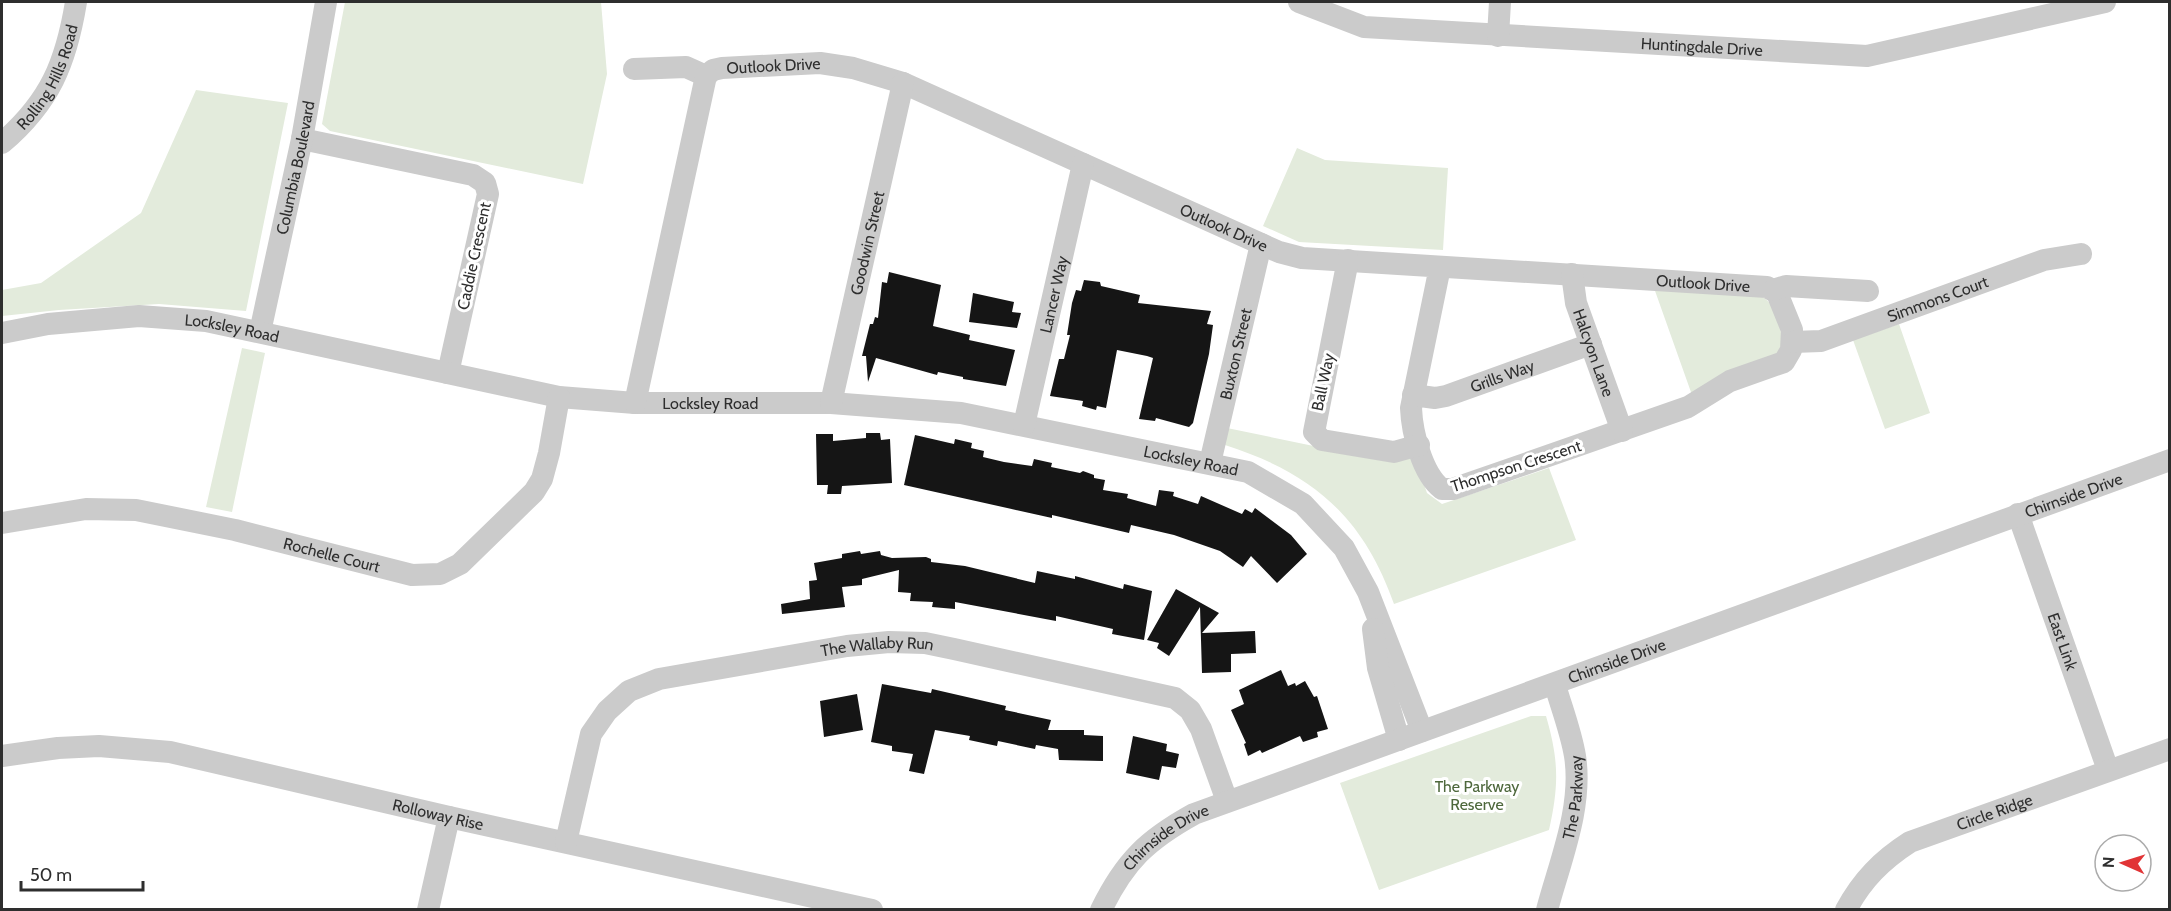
<svg xmlns="http://www.w3.org/2000/svg" width="2171" height="911" viewBox="0 0 2171 911" font-family="Cabin,sans-serif">
<rect width="100%" height="100%" fill="#fff"/>
<!-- green -->
<path fill="#e3ebdc" d="M345 2H601L607 74 583 184 330 131 322 124Z
M196 90 288 103 246 311 159 304 59 310 2 316V290L41 283 141 213Z
M1297 148 1325 160 1448 168 1443 250 1299 242 1263 226Z
M1654 288 1760 295C1779 306 1784 332 1780 352L1692 395Z
M1899 324 1930 413 1885 429 1853 340Z
M242 348 265 353 232 512 206 507Z
M1227 428 1386 461 1410 458 1416 461 1427 493 1442 504 1549 468 1576 540 1394 604C1363 516 1312 473 1225 445Z
M1531 716H1546C1559 761 1559 785 1549 830L1379 890 1340 783Z"/>
<!-- building -->
<path fill="#151515" d="M889 272 941 285 933 326 970 335 969 340 1015 350 1006 386 963 379V377L938 372 937 375 876 358 868 382 866 356H862L870 324H873L875 317 878 318 882 282 887 283Z
M1084 280 1100 282 1101 286 1140 295 1138 303 1211 311 1207 324 1213 325 1209 354 1193 423 1189 427 1156 418 1155 421 1139 419 1153 358 1147 356 1117 350 1106 408 1097 406 1096 410 1082 406 1083 401 1050 396 1059 359H1064L1070 335H1067L1072 303 1076 290 1081 291Z
M973 293 1014 302 1012 312 1021 313 1017 328 969 322Z
M866 433H880L881 440 890 439 892 483 842 486 841 494H827L828 485H817L816 434H833V441L866 438Z
M915 435 954 444 955 439 972 443 971 448 984 451 983 457 1004 462 1032 466 1034 459 1052 463 1051 467 1080 473 1083 471 1094 475V478L1105 480 1103 490 1128 494 1127 498 1156 506 1159 490 1174 492 1173 496 1198 504 1201 496 1242 514 1245 509 1252 513 1255 508 1291 535 1307 554 1277 583 1251 556 1243 567 1220 551 1174 535 1131 525 1129 533 1052 515V518L904 485Z
M860 551 861 554 880 551 881 555 892 558 926 557 931 559V562L965 566 1035 583 1037 571 1075 579V576L1123 589 1124 584 1152 591 1144 640 1112 634 1113 629 1056 616V621L955 602V609L932 607 933 602 910 601 911 593 898 592 899 570 862 579V585L842 587 845 607 782 614 781 604 810 599 809 581 817 580 814 563 842 558V554Z
M1176 589 1219 613 1202 633 1255 631 1256 653 1231 654V672L1202 673 1200 607 1169 656 1157 648 1159 643 1147 640Z
M1281 670 1288 686 1295 683 1296 686 1305 681 1314 697 1317 696 1328 729 1317 732 1318 737 1303 742 1300 736 1262 753 1260 750 1248 756 1244 744 1246 743 1231 710 1244 704 1239 690Z
M882 684 931 693 932 689 1006 706 1005 710 1051 720 1048 730H1084V735L1103 736V761L1059 760 1058 749 1036 745 1035 749 998 741 997 746 969 740 970 736 935 730 924 774 909 771 913 754 892 751V746L871 742Z
M857 694 863 730 824 737 820 701Z
M1133 736 1167 744 1166 751 1179 754 1176 768 1162 766 1159 780 1126 773Z"/>
<g fill="none" stroke-linecap="round" stroke-linejoin="round">
<!-- minor -->
<g stroke="#cbcbcb" stroke-width="22">
<path id="s1" d="M1299 2 1364 27 1867 56 2105 2"/>
<path d="M1498 36 1500 2"/>
<path id="s2" d="M634 69 686 67 706 76 713 70 722 68 820 63 853 68 903 83 1279 252 1302 258 1767 287 1777 293 1792 330 1791 350 1784 362 1730 381 1688 407 1453 489H1442C1422 474 1412 432 1411 408L1440 267"/>
<path d="M302 139 473 175 485 183 488 194 448 373"/>
<path id="s3" d="M2 143C50 102 66 63 76 2"/>
<path d="M1348 260 1314 432 1322 440 1394 452 1419 445"/>
<path id="s4" d="M1572 274 1576 303 1622 431"/>
<path d="M1773 290 1786 286 1868 291"/>
<path id="s5" d="M260 332 302 139 326 2"/>
<path id="s6" d="M2 333 48 324 139 316 206 321 559 397 635 403H831L961 413 1248 472 1303 504 1344 548 1368 592 1422 731"/>
<path id="s7" d="M1793 342 1821 341 2044 260 2081 254"/>
<path id="s8" d="M1413 395 1435 398 1446 396 1591 344"/>
<path d="M635 403 706 76"/>
<path id="s9" d="M831 403 903 83"/>
<path id="s10" d="M1024 425 1083 164"/>
<path id="s11" d="M1210 463 1261 244"/>
<path id="s12" d="M2018 514 2108 770"/>
<path id="s13" d="M2 523 86 509 136 510 235 530 412 575 440 574 460 564 534 492 542 479 549 453 559 397"/>
<path d="M1373 629 1378 668 1399 740"/>
<path id="s14" d="M2 756 58 748 99 746 170 752 449 817 872 910"/>
<path id="s15" d="M566 842 591 734 607 711 629 691 659 679 847 646 889 642 925 643 954 649 1175 698 1190 710 1201 729 1227 801"/>
<path d="M428 910 449 817"/>
<path id="s16" d="M1101 910C1125 861 1147 840 1194 814L2170 460"/>
<path id="s17" d="M1547 910C1560 861 1583 807 1575 756 1571 732 1562 709 1555 685"/>
<path id="s18" d="M1846 910C1862 880 1882 860 1910 842L2170 749"/>
</g>
</g>
<g text-anchor="middle" dominant-baseline="central" stroke-width="6" stroke-linejoin="round" paint-order="stroke">
<!-- street labels -->
<g font-size="16" fill="#2e2e2e" stroke="#fff">
<text stroke="none"><textPath href="#s1" startOffset="408">Huntingdale Drive</textPath></text>
<text stroke="none"><textPath href="#s2" startOffset="144">Outlook Drive</textPath></text>
<text stroke="none"><textPath href="#s3" startOffset="82">Rolling Hills Road</textPath></text>
<text stroke="none"><textPath href="#s5" startOffset="168">Columbia Boulevard</textPath></text>
<text stroke="none"><textPath href="#s2" startOffset="628">Outlook Drive</textPath></text>
<text stroke="none"><textPath href="#s9" startOffset="164">Goodwin Street</textPath></text>
<text transform="translate(474 256) rotate(-78)">Caddie Crescent</text>
<text stroke="none"><textPath href="#s2" startOffset="1114">Outlook Drive</textPath></text>
<text stroke="none"><textPath href="#s10" startOffset="134">Lancer Way</textPath></text>
<text stroke="none"><textPath href="#s7" startOffset="152">Simmons Court</textPath></text>
<text stroke="none"><textPath href="#s6" startOffset="232">Locksley Road</textPath></text>
<text stroke="none"><textPath href="#s11" startOffset="112">Buxton Street</textPath></text>
<text stroke="none"><textPath href="#s4" startOffset="82">Halcyon Lane</textPath></text>
<text stroke="none"><textPath href="#s8" startOffset="93">Grills Way</textPath></text>
<text transform="translate(1323 382) rotate(-78)">Ball Way</text>
<text stroke="none"><textPath href="#s6" startOffset="718">Locksley Road</textPath></text>
<text stroke="none"><textPath href="#s6" startOffset="1204">Locksley Road</textPath></text>
<text transform="translate(1516 466) rotate(-18)">Thompson Crescent</text>
<text stroke="none"><textPath href="#s16" startOffset="1072">Chirnside Drive</textPath></text>
<text stroke="none"><textPath href="#s13" startOffset="336">Rochelle Court</textPath></text>
<text stroke="none"><textPath href="#s12" startOffset="135">East Link</textPath></text>
<text stroke="none"><textPath href="#s15" startOffset="422">The Wallaby Run</textPath></text>
<text stroke="none"><textPath href="#s16" startOffset="586">Chirnside Drive</textPath></text>
<text stroke="none"><textPath href="#s17" startOffset="116">The Parkway</textPath></text>
<text stroke="none"><textPath href="#s18" startOffset="184">Circle Ridge</textPath></text>
<text stroke="none"><textPath href="#s14" startOffset="444">Rolloway Rise</textPath></text>
<text stroke="none"><textPath href="#s16" startOffset="100">Chirnside Drive</textPath></text>
</g>
<!-- park labels -->
<g font-size="16" fill="#4e683c" stroke="#fff">
<text x="1477" y="786">The Parkway<tspan x="1477" dy="18">Reserve</tspan></text>
</g>
</g>
<!-- border -->
<rect width="2171" height="911" fill="none" stroke="#2e2e2e" stroke-width="6"/>
<!-- north arrow -->
<g transform="translate(2123 863) rotate(273)"><circle r="28" fill="#ffffff" stroke="#ababab" stroke-width="1.5"/>
<path d="M0-4.5L10 22L0 15L-10 22Z" fill="#e13436"/>
<text y="-9" font-size="16" font-weight="bold" text-anchor="middle" fill="#2e2e2e">N</text>
</g>
<!-- scale -->
<path d="M21 881v9h122v-9" fill="none" stroke="#2e2e2e" stroke-width="3"/>
<text x="30" y="881" font-size="18" fill="#2e2e2e" stroke="#ffffff" stroke-width="4.5" paint-order="stroke">50 m</text>
</svg>
